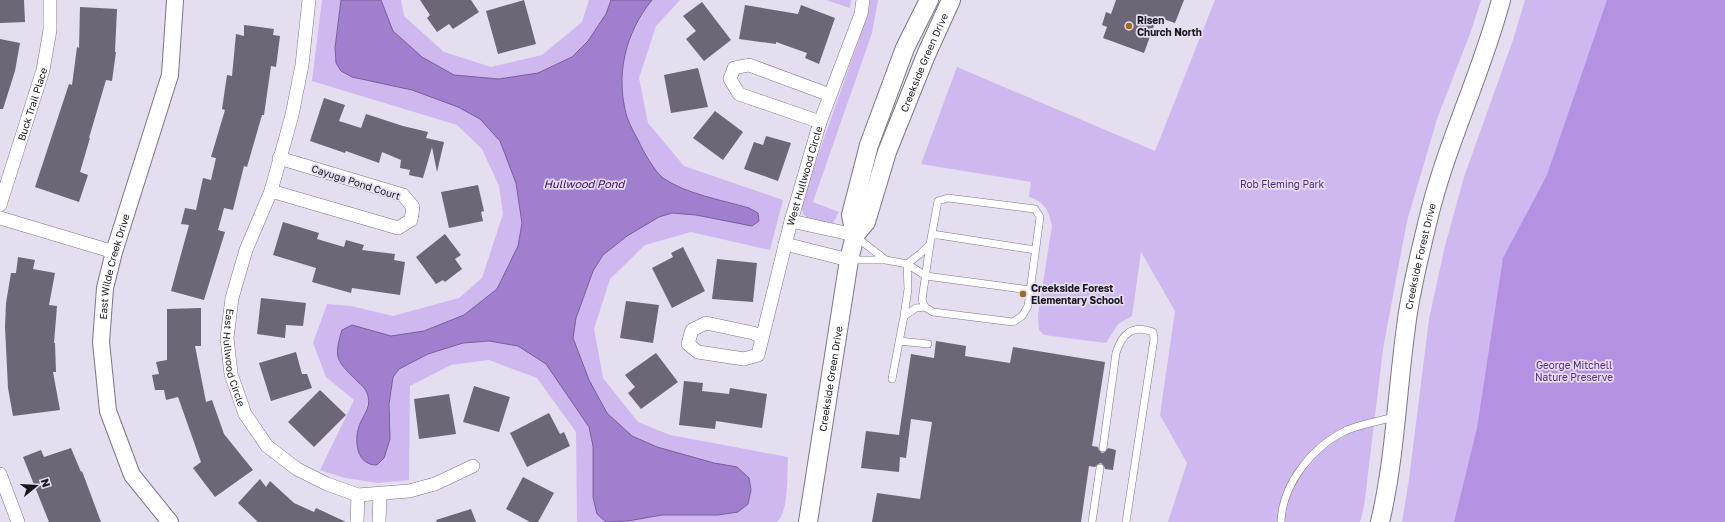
<svg xmlns="http://www.w3.org/2000/svg" width="1725" height="522" viewBox="0 0 1725 522" font-family="'Golos Text',sans-serif">
<rect width="100%" height="100%" fill="#e5ddf0"/>
<!-- green -->
<path fill="#ceb8ef" d="M322 0H401L404 16 444 52 491 67 542 55 582 22 589 0H680L656 26 639 78 648 123 684 166 783 200 770 250 691 232 645 245 610 279 594 329 603 378 638 422 670 435 788 457C787 473 789 512 777 522H577L576 432 537 378 489 360 451 365 410 386 409 480 378 483 345 478 320 470 354 400 326 377 313 343 327 304 351 306 393 316 459 298 482 278 503 214 499 186 482 149 457 125 312 81Z
M826 0H851L850 8Z
M870 0H878L872 33 813 202 839 212 832 225 810 220 803 214 801 203 868 14Z
M1215 0H1481L1470 34 1438 116 1407 221 1383 349 1364 507 1360 522H1168L1187 463 1160 415 1175 311 1141 252 1132 316 1118 324 1106 343 1044 335 1039 330 1038 315 1052 226C1049 211 1044 201 1029 197L1031 182 921 164 957 67 1155 151Z
M1525 0H1725V522H1402L1409 479 1429 319 1445 246 1464 177 1513 40Z"/>
<!-- forest -->
<path fill="#b491e3" d="M1607 0H1725V522H1454L1477 428 1503 258 1547 175Z"/>
<!-- water -->
<path fill="#a17ece" stroke="#785f99" d="M341 0H381L393 31 422 57 454 75 499 79 538 73 572 57 588 41 606 14 611 0H652C625 33 615 76 627 117 630 126 635 134 639 142 643 151 655 172 663 178 686 194 722 200 749 208L758 213 759 221 752 226 696 215 672 213 659 217 627 236 603 255 593 271 576 318 573 338 589 380 607 413 632 436 657 447 714 463 737 467 749 478 751 490 748 504 738 512 718 515H662L628 521 606 522 597 514 593 497V446L589 427 546 364 518 346 489 341 463 343 428 354 399 369 393 377 389 404 390 439 384 458 377 465C374 465 371 465 368 463 357 459 355 440 358 430 360 418 372 409 368 396 367 391 363 386 359 383 339 362 332 361 342 330L352 325 391 336 424 331 464 315 497 289 518 246 522 223 516 183 500 141 480 119 458 107 412 90 352 77 341 71 336 63 335 48Z"/>
<!-- building -->
<path fill="#6d6677" d="M0 0H24L25 22 0 23Z
M420 0H471L479 12 453 29 449 24 437 32 427 18 430 15Z
M524 0 536 44 498 54 486 11Z
M1116 0H1184L1175 23 1157 17 1144 53 1103 38 1107 27 1102 25 1106 12 1111 14Z
M702 2 731 40 704 61 686 39 696 31 683 16Z
M745 5 798 14 801 5 835 18 819 64 805 58 807 53 776 42V44L739 39Z
M80 7 117 9 115 52H116L112 81 106 80 89 138H90L80 172 88 175 79 202 35 187 69 84 72 85 77 47 79 48Z
M244 25 274 29 273 35 280 36 276 67 271 66 264 115H262L247 167 244 166 233 210 224 208 218 230 225 232 204 300 171 291 189 225 181 224 185 208 196 210 203 178 211 180 216 158 211 157 225 110 222 109 227 75 232 76 236 34 244 36Z
M0 39 20 43 15 71 3 109H0Z
M698 68 708 107 671 113 664 75Z
M324 98 345 105 339 121 361 128 366 114 403 126 428 132 426 138 444 142 437 172 432 147 423 178 409 175 410 170 400 168 401 160 382 152 379 163 346 151 345 153 310 141Z
M715 111 743 132 723 160 693 138Z
M766 136 791 143 778 181 744 169 754 142 763 145Z
M478 185 484 211 481 212 483 221 449 228 441 192Z
M283 222 319 233 317 239 344 247 346 240 364 245 362 250 395 254 394 260 405 262 400 295 352 288 351 293 312 282 316 268 273 255Z
M445 234 461 255 455 259 462 269 445 282 443 280 436 284 416 257Z
M683 247 705 291 672 308 652 268 673 257 671 253Z
M18 257 35 260 33 269 55 273 49 305 57 306 54 343H55L56 372H53L60 410 13 416 8 388 5 327 6 303 11 273H16Z
M717 259 757 263 753 302 712 299Z
M261 298 306 303 303 326 286 325 285 338 257 334Z
M626 301 659 305 653 343 620 338Z
M201 308V346H195L206 402 212 400 224 434 253 470 215 497 193 468 201 462 178 397 166 400 164 390H155L152 375 159 374 156 362 167 360V309Z
M936 341 966 346 965 356 1010 363 1013 347 1105 362 1092 446 1098 447 1099 450 1102 453 1105 452 1108 448 1116 450 1113 470 1105 469 1104 466 1101 463 1098 464 1095 467 1089 466 1081 522H872L877 493 920 499 932 422 911 419 906 458 900 457 899 472 861 468 866 431 899 435 911 354 934 358Z
M296 352 302 374H307L312 388 271 401 259 363Z
M656 353 678 382 641 409 628 393 635 387 625 375Z
M684 381 703 383 702 391 729 394 730 388 767 394 762 428 716 421 715 429 679 425Z
M474 386 510 397 499 432 463 422Z
M320 390 346 415 314 447 288 422Z
M449 394 456 434 419 439 414 399Z
M549 413 560 434 564 432 570 446 527 467 510 433Z
M71 448 81 472 82 471 101 522H49L23 457 41 450 44 457Z
M523 477 554 493 538 522H530L506 509Z
M260 479 266 487 270 481 294 503 314 512 316 508 346 522H258L238 503Z
M471 509 476 522H437L436 520Z"/>
<g fill="none" stroke-linecap="round" stroke-linejoin="round">
<defs>
<path id="service" d="M948 198 1035 209 1040 217 1028 306 1022 316 1013 322 933 312 925 307 922 300 930 244 938 201Z
M932 234 1035 250
M856 237 886 260
M849 260H886L907 264 926 276 1030 290
M904 316 908 289 907 264 920 254 930 244
M899 341 928 344
M892 379 904 316 916 308 925 307
M1103 448 1116 353C1122 334 1132 324 1153 332L1154 339 1126 522
M1092 522 1100 468
M1281 522C1282 484 1313 446 1347 430 1362 424 1379 421 1395 417"/>
<g id="minor">
<path id="s1" d="M309 0 302 65 292 115 271 191 246 250 232 298 227 338 231 374 245 414 267 446 297 469 327 484 358 495 409 491 435 484 473 466"/>
<path d="M820 122 739 94 730 79 734 68 749 65 830 95"/>
<path d="M271 191 398 228 411 220 413 207 403 195 279 158"/>
<path id="s2" d="M0 205 43 70 50 30V0"/>
<path d="M0 218 114 252"/>
<path d="M791 221 855 235"/>
<path d="M785 244 849 260"/>
<path id="s3" d="M762 337 753 333 706 323 692 330 688 344 698 352 744 359 758 355 791 221 820 122 861 14 863 0"/>
<path d="M0 474 18 522"/>
<path d="M357 522 358 495"/>
<path d="M379 522 380 495"/>
</g>
<g id="tertiary">
<path id="s4" d="M170 522 132 475 108 411 101 342 105 288 114 252 170 75 175 0"/>
</g>
<g id="secondary">
<path id="s5" d="M855 235 866 222 887 152 926 55 951 0"/>
<path id="s6" d="M808 522 849 260 855 235 851 215 869 145 905 48 929 0"/>
<path id="s7" d="M1380 522C1395 459 1397 392 1406 327 1410 292 1419 258 1427 224 1445 146 1481 76 1501 0"/>
</g>
</defs>
<!-- service casing -->
<use href="#service" stroke="#7c7686" stroke-width="8"/>
<!-- minor casing -->
<use href="#minor" stroke="#7c7686" stroke-width="14"/>
<!-- tertiary casing -->
<use href="#tertiary" stroke="#7c7686" stroke-width="18"/>
<!-- secondary casing -->
<use href="#secondary" stroke="#7c7686" stroke-width="20"/>
<!-- service -->
<use href="#service" stroke="#fff" stroke-width="7"/>
<!-- minor -->
<use href="#minor" stroke="#fff" stroke-width="13"/>
<!-- tertiary -->
<use href="#tertiary" stroke="#fff" stroke-width="16"/>
<!-- secondary -->
<use href="#secondary" stroke="#fff" stroke-width="18"/>
</g>
<!-- markers -->
<g fill="#9d6c1f" stroke="#e5ddf0" stroke-width="1.5">
<circle cx="1129" cy="26" r="4"/>
<circle cx="1023" cy="294" r="4"/>
</g>
<g text-anchor="middle" dominant-baseline="central" stroke-width="3.5" stroke-linejoin="round" paint-order="stroke">
<!-- poi labels -->
<g font-size="10" font-weight="bold" fill="#19161d" stroke="#e5ddf0" text-anchor="start">
<text x="1137" y="20">Risen<tspan x="1137" dy="12">Church North</tspan></text>
<text x="1031" y="288">Creekside Forest<tspan x="1031" dy="12">Elementary School</tspan></text>
</g>
<!-- street labels -->
<g font-size="10" fill="#19161d" stroke="#e5ddf0">
<text stroke="none"><textPath href="#s5" startOffset="187">Creekside Green Drive</textPath></text>
<text stroke="none"><textPath href="#s2" startOffset="106">Buck Trail Place</textPath></text>
<text stroke="none"><textPath href="#s3" startOffset="347">West Hullwood Circle</textPath></text>
<text transform="translate(356 182) rotate(18)">Cayuga Pond Court</text>
<text stroke="none"><textPath href="#s7" startOffset="269">Creekside Forest Drive</textPath></text>
<text stroke="none"><textPath href="#s4" startOffset="275">East Wilde Creek Drive</textPath></text>
<text stroke="none"><textPath href="#s1" startOffset="370">East Hullwood Circle</textPath></text>
<text stroke="none"><textPath href="#s6" startOffset="145">Creekside Green Drive</textPath></text>
</g>
<!-- park labels -->
<g font-size="10" fill="#572686" stroke="#e5ddf0">
<text x="1282" y="184">Rob Fleming Park</text>
<text x="1574" y="365">George Mitchell<tspan x="1574" dy="12">Nature Preserve</tspan></text>
</g>
<!-- water labels -->
<g font-size="11" font-style="italic" fill="#3c0066" stroke="#e5ddf0">
<text x="584" y="183">Hullwood Pond</text>
</g>
</g>
<!-- north arrow -->
<g transform="translate(36 486) rotate(72)" stroke="#e5ddf0" stroke-width="3" paint-order="stroke">
<path d="M0-3L7 15L0 10L-7 15Z" fill="#19161d"/>
<text y="-6" font-size="11" font-weight="bold" text-anchor="middle" fill="#19161d">N</text>
</g>
</svg>
